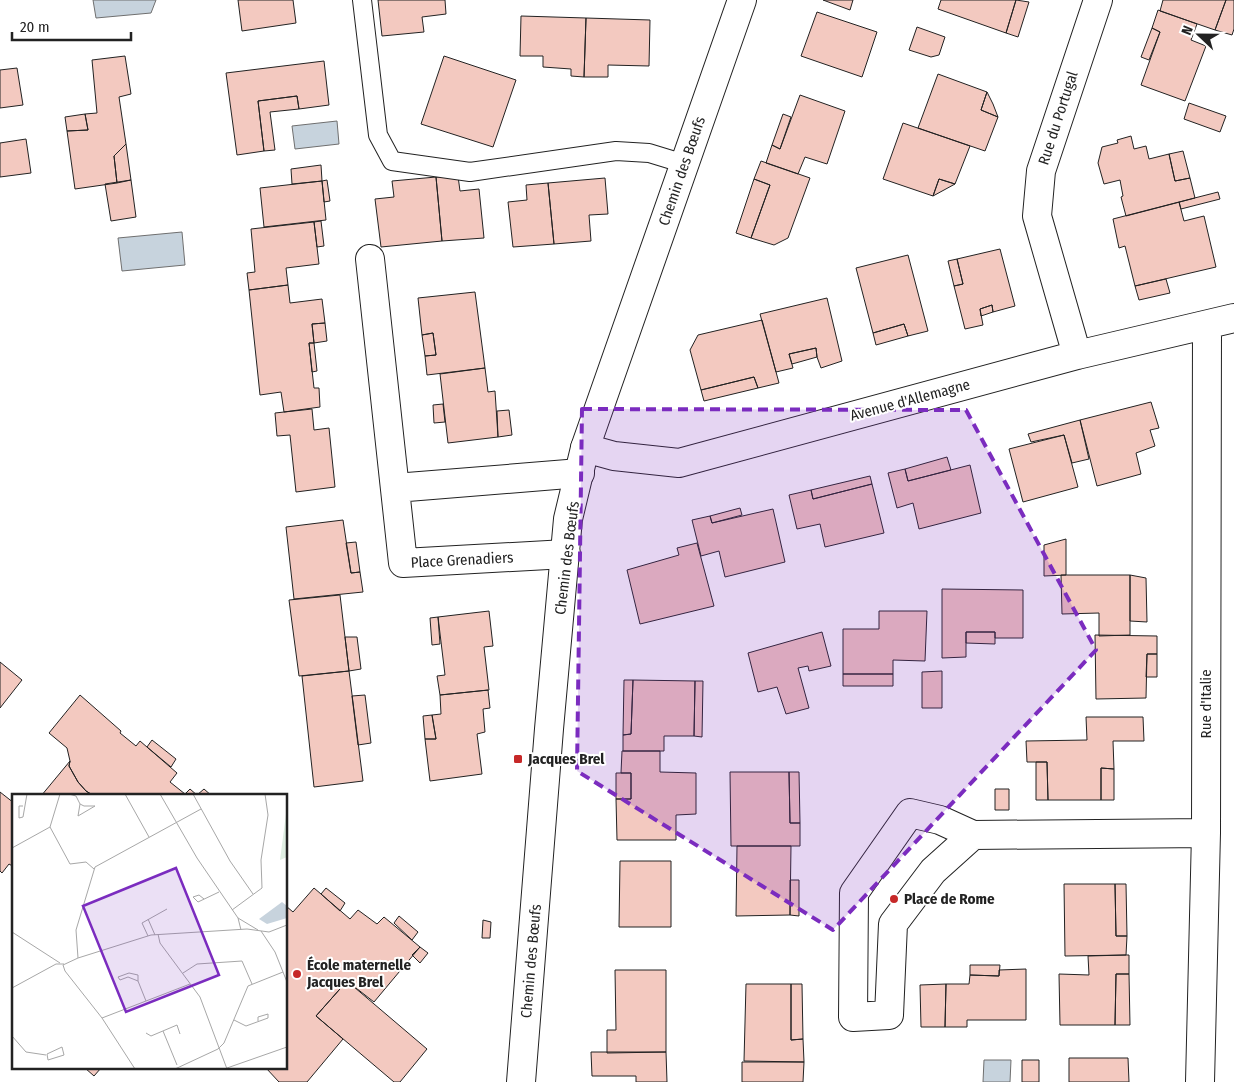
<svg xmlns="http://www.w3.org/2000/svg" width="1234" height="1082" viewBox="0 0 1234 1082" font-family="'Fira Sans Condensed',sans-serif">
<rect width="100%" height="100%" fill="#fff"/>
<!-- water -->
<path fill="#c7d3dd" stroke="#6f6f6f" d="M93 0H156L151 13 96 18Z
M337 121 339 144 295 149 292 126Z
M182 232 185 265 122 271 118 238Z
M984 1060H1011L1010 1082H983Z"/>
<!-- building -->
<path fill="#f3c9c0" stroke="#222" d="M238 0H293L296 23 242 31Z
M378 0H445L446 14 422 17 424 32 382 36Z
M823 0H853L850 10Z
M941 0H1016L1006 33 938 9Z
M1016 0 1029 2 1018 37 1006 33Z
M1163 0H1226L1215 30 1160 11Z
M1226 0H1234V29L1232 35 1215 30Z
M1158 10 1197 24 1191 40 1206 46 1185 101 1141 85 1160 32 1152 28Z
M817 12 877 32 862 77 801 56Z
M521 16 586 18 584 77 571 76V69L543 67V56H520Z
M586 18 650 20 649 66 608 65V77H584Z
M917 27 945 37 939 55 931 57 909 50Z
M1152 28 1160 32 1149 60 1141 57Z
M125 56 131 94 119 97 126 144 114 156 117 183 75 189 67 131 88 130 85 114 97 113 92 60Z
M444 56 516 80 493 147 421 124Z
M324 61 329 105 299 109 297 96 258 101 264 151 237 155 226 73Z
M17 68 23 105 0 108V70Z
M938 74 987 92 981 110 998 117 985 151 918 128Z
M987 92 993 104 998 117 981 110Z
M800 95 845 111 827 164 805 157 798 174 766 163 772 145 780 149Z
M297 96 299 109 270 112 275 150 264 151 258 101Z
M1189 103 1226 116 1220 132 1184 119Z
M85 114 88 130 67 131 65 117Z
M783 114 791 117 780 149 772 145Z
M903 123 970 146 955 184 939 179 933 196 883 179Z
M1131 136 1134 149 1146 146 1149 159 1169 154 1175 181 1190 178 1195 198 1126 216 1121 197 1123 196 1120 180 1104 184 1098 163 1102 147 1118 143 1117 140Z
M26 139 31 173 0 177V143Z
M126 144 131 180 117 183 114 156Z
M1183 151 1190 178 1175 181 1169 154Z
M761 161 810 178 788 238 774 245 751 238 770 185 754 179Z
M321 165 322 181 292 184 291 169Z
M458 176 460 191 479 189 484 238 442 241 436 177Z
M436 177 442 241 381 247 375 199 394 197 392 181Z
M605 178 608 214 589 215 591 241 554 244 548 183Z
M754 179 770 185 751 238 736 233Z
M939 179 955 184 933 196Z
M131 180 136 217 111 221 105 184Z
M327 180 330 201 324 202 322 181Z
M322 181 326 220 264 227 260 188Z
M548 183 554 244 513 247 508 202 527 200 526 185Z
M1218 192 1220 199 1181 209 1179 202Z
M1179 202 1184 221 1204 216 1216 267 1135 286 1125 246 1119 248 1113 219Z
M321 221 324 246 317 247 314 222Z
M314 222 319 264 286 268 288 285 249 290 247 273 255 272 251 229Z
M1000 249 1015 306 993 312 992 305 980 309 983 325 965 329 954 286 963 284 957 259Z
M908 255 928 331 908 336 904 324 873 333 856 268Z
M957 259 963 284 954 286 948 261Z
M1166 279 1170 293 1139 300 1135 286Z
M288 285 290 303 322 299 325 323 312 324 314 343H309L314 388H319L320 407 284 412 281 392 260 395 249 290Z
M475 292 485 368 427 375 425 356 436 355 433 333 422 335 418 298Z
M827 298 842 361 821 368 817 357 816 348 789 354 793 368 776 372 760 314Z
M992 305 993 312 981 316 980 309Z
M762 320 779 383 758 388 754 377 701 390 690 350 698 335Z
M325 323 327 341 314 343 312 324Z
M904 324 908 336 876 345 873 333Z
M433 333 436 355 425 356 422 335Z
M309 343H314L317 371 312 372Z
M816 348 817 357 792 364 789 354Z
M485 368 488 392 495 391 498 437 448 443 440 374Z
M754 377 758 388 704 401 701 390Z
M1151 402 1159 428 1150 430 1155 446 1136 453 1141 474 1097 486 1080 420Z
M443 404 445 422 434 423 433 405Z
M312 409 314 430 329 428 335 487 296 492 290 435 277 436 275 413Z
M509 410 512 435 498 437 497 411Z
M1080 420 1089 459 1072 463 1064 435 1031 442 1028 434Z
M1064 435 1078 487 1023 502 1009 449Z
M947 457 951 470 908 481 905 469Z
M970 465 981 513 919 529 913 503 897 508 888 473 905 469 908 481Z
M870 476 872 484 813 499 811 490Z
M872 484 884 533 825 547 820 524 797 529 789 495 811 490 813 499Z
M740 508 742 515 712 523 710 516Z
M773 509 785 562 725 577 719 551 701 556 692 520 710 516 712 523Z
M343 520 351 573 360 572 363 592 294 599 286 527Z
M1066 539V575L1044 576V545Z
M356 542 360 572 351 573 346 543Z
M697 543 714 606 640 624 627 570 679 555 677 548Z
M1061 575H1130V635L1099 636V613L1062 614Z
M1130 575 1146 578 1147 622 1130 621Z
M942 589 1023 590V638H995V632H966V657L942 658Z
M340 595 349 671 299 676 289 600Z
M489 611 493 646 484 647 489 690 440 695 437 676 445 675 438 617Z
M879 611H927L925 661 893 660V674H843V629H879Z
M438 617 440 644 432 645 430 618Z
M822 632 831 666 809 671 808 666 798 668 809 708 786 714 777 687 758 692 748 653Z
M966 632H995V644L966 643Z
M1095 635 1157 636V654H1147L1146 698 1096 699Z
M345 637H357L361 669 349 671Z
M1147 654H1157V677H1146Z
M0 662 22 680 0 708Z
M349 671 363 781 314 787 302 676Z
M942 671V708H922V672Z
M843 674H893V686H843Z
M624 680H633L631 734 623 735Z
M633 680 695 681 694 736H664V751H623V735L631 734Z
M695 681H703L702 737 694 736Z
M488 690 490 708 483 709 485 732 477 734 482 774 430 781 425 739H436L432 715 441 714 440 695Z
M80 695 121 731 120 733 136 746 140 741 177 773 170 782 185 794 190 789 198 796H94L86 791 78 782 69 766 70 761 67 748 49 733Z
M365 695 371 743 358 745 352 696Z
M432 715 436 739H425L423 716Z
M1086 717H1143L1144 741H1113L1114 769 1101 768V800H1048L1047 762H1027L1026 741 1087 740Z
M152 740 176 759 171 767 147 747Z
M622 751H660V772L696 773V814L676 815V840H617L616 799H631V773H621Z
M70 761 69 766 78 782 86 791 94 796H41Z
M1036 762H1047L1048 800H1036Z
M1101 768 1114 769V800H1101Z
M730 772H789L790 823H800V846H731Z
M789 772H799L800 823H790Z
M616 773H631V799H616Z
M204 789 212 796 197 795Z
M995 789H1009V810H995Z
M0 792 14 803V867L9 864 2 873 0 871Z
M737 846H791L790 915 736 916Z
M620 861H671V927H619Z
M790 880H799V916L790 915Z
M1064 884H1115L1116 936H1127L1126 955 1065 956Z
M1115 884H1126L1127 936H1116Z
M314 888 350 919 358 910 377 924 384 917 420 947 374 1002 347 981 316 1016 343 1039 307 1082H279L266 1068H286V906L293 912Z
M326 888 345 903 340 911 321 894Z
M399 916 418 932 412 940 394 923Z
M483 920 491 922 490 938H482Z
M420 947 428 953 420 963 412 955Z
M1126 955H1129V974H1116L1115 1025H1060L1059 974 1089 975 1088 956Z
M970 965H1000L999 976 970 975Z
M1026 969V1020H967V1027H945L946 984H969L970 975 999 976V970Z
M615 970H666V1052L607 1053V1030H616Z
M1116 974H1129L1130 1025H1115Z
M347 981 427 1049 400 1082H394L316 1016Z
M746 984H791V1040L803 1039 804 1062 744 1061Z
M791 984H802L803 1039 791 1040Z
M946 984 945 1027H921L920 985Z
M591 1052H666L667 1082H636V1076H592Z
M1069 1058H1128L1129 1082H1069Z
M1022 1060H1039V1082H1022Z
M742 1062H804L803 1082H742Z
M85 1068H101L94 1076Z"/>
<g fill="none" stroke-linecap="round" stroke-linejoin="round">
<defs>
<path id="service" d="M362 0 378 135 392 161 470 172 616 151 649 153 685 164"/>
<path id="minor" d="M370 259 403 563 566 554
M1077 355 1037 216 1041 171 1098 0
M585 448 614 456 679 463 1077 355 1234 318
M395 488 580 473
M910 813 940 820 973 835 933 871 893 924 889 1015 853 1017 854 893Z
M973 835 1206 833
M1200 1082 1206 833 1207 326"/>
<path id="tertiary" d="M521 1082 549 729 568 519 585 448 742 0"/>
</defs>
<!-- service casing -->
<use href="#service" stroke="#222" stroke-width="20"/>
<!-- minor casing -->
<use href="#minor" stroke="#222" stroke-width="30"/>
<!-- tertiary casing -->
<use href="#tertiary" stroke="#222" stroke-width="30"/>
<!-- service -->
<use href="#service" stroke="#fff" stroke-width="18"/>
<!-- minor -->
<use href="#minor" stroke="#fff" stroke-width="28"/>
<!-- tertiary -->
<use href="#tertiary" stroke="#fff" stroke-width="28"/>
</g>
<!-- marked area -->
<path fill="#7b2cbf" fill-opacity="0.2" stroke="#7b2cbf" stroke-width="4" stroke-dasharray="10 6" stroke-linejoin="round" d="M582 409 966 410 1096 650 833 930 577 771Z"/>
<!-- markers -->
<g fill="#c62828" stroke="#fff" stroke-width="2">
<rect x="513" y="754" width="10" height="10" rx="2.5"/>
<circle cx="894" cy="899" r="5"/>
<circle cx="297" cy="974" r="5"/>
</g>
<g text-anchor="middle" dominant-baseline="central" stroke-width="4" stroke-linejoin="round" paint-order="stroke">
<!-- street labels -->
<g font-size="15" fill="#222" stroke="#fff">
<text transform="translate(1058 118) rotate(-72)">Rue du Portugal</text>
<text transform="translate(682 171) rotate(-71)">Chemin des Bœufs</text>
<text transform="translate(910 400) rotate(-15)">Avenue d'Allemagne</text>
<text transform="translate(567 558) rotate(-83)">Chemin des Bœufs</text>
<text transform="translate(462 560) rotate(-3)">Place Grenadiers</text>
<text transform="translate(1206 704) rotate(-90)">Rue d'Italie</text>
<text transform="translate(531 961) rotate(-85)">Chemin des Bœufs</text>
</g>
<!-- poi labels -->
<g font-size="15" font-weight="bold" fill="#222" stroke="#fff" text-anchor="start">
<text x="528" y="759">Jacques Brel</text>
<text x="904" y="899">Place de Rome</text>
<text x="307" y="965">École maternelle<tspan x="307" dy="17">Jacques Brel</tspan></text>
</g>
</g>
<!-- overview -->
<g transform="translate(12 794)">
<rect width="275" height="275" fill="#fff"/>
<path d="M274 20 275 63 268 66Z" fill="#e0efe3"/>
<path d="M270 108 275 112V124L255 130 247 125Z" fill="#c7d3dd"/>
<path fill="none" stroke="#a7a7a7" stroke-width="1" d="M57 0 64 2 68 10M113 0 137 43M148 0 185 64 226 124 229 136M181 0 218 67 241 100M68 10 72 12H83L66 22ZM11 12H7V24L11 23 15 0M38 33 58 70 74 68 82 75M0 54 38 33 48 0M192 105 187 101 181 103 186 108 207 98M220 116 250 94 249 66 256 21 253 0M226 124 246 136M136 125 143 141M249 137 263 158 275 188M0 138 48 169M146 140 148 149 188 203 215 275M136 142 130 129 155 115M66 164 64 136 83 73 189 15M53 177 51 171 66 164 139 141 235 135 257 138 275 131M53 177 90 224 123 275M117 179 126 181V187L116 183 108 186 106 183ZM171 179 185 170 230 167 240 190M126 187 134 207M0 194 44 170H52M90 224 178 190M222 226 234 232 256 224V220L246 223V227M151 237 165 271M134 239 139 242 165 231 168 240M0 242 14 258 34 261M50 253 52 261 36 266 35 260ZM215 274 275 253M163 275 206 255 212 249 236 192 271 178"/>
<path fill="#7b2cbf" fill-opacity="0.15" stroke="#7b2cbf" stroke-width="2.5" d="M164 74 207 181 114 218 71 112Z"/>
<rect width="275" height="275" fill="none" stroke="#222" stroke-width="2.5"/>
</g>
<!-- north arrow -->
<g transform="translate(1199 35) rotate(292)" stroke="#ffffff" stroke-width="4" paint-order="stroke">
<path d="M0-4L9 19L0 12L-9 19Z" fill="#222222"/>
<text y="-8" font-size="14" font-weight="bold" text-anchor="middle" fill="#222222">N</text>
</g>
<!-- scale -->
<path d="M12 32v8h119v-8" fill="none" stroke="#222222" stroke-width="2.5"/>
<text x="20" y="32" font-size="15" fill="#222222" stroke="#ffffff" stroke-width="4" paint-order="stroke">20 m</text>
</svg>
